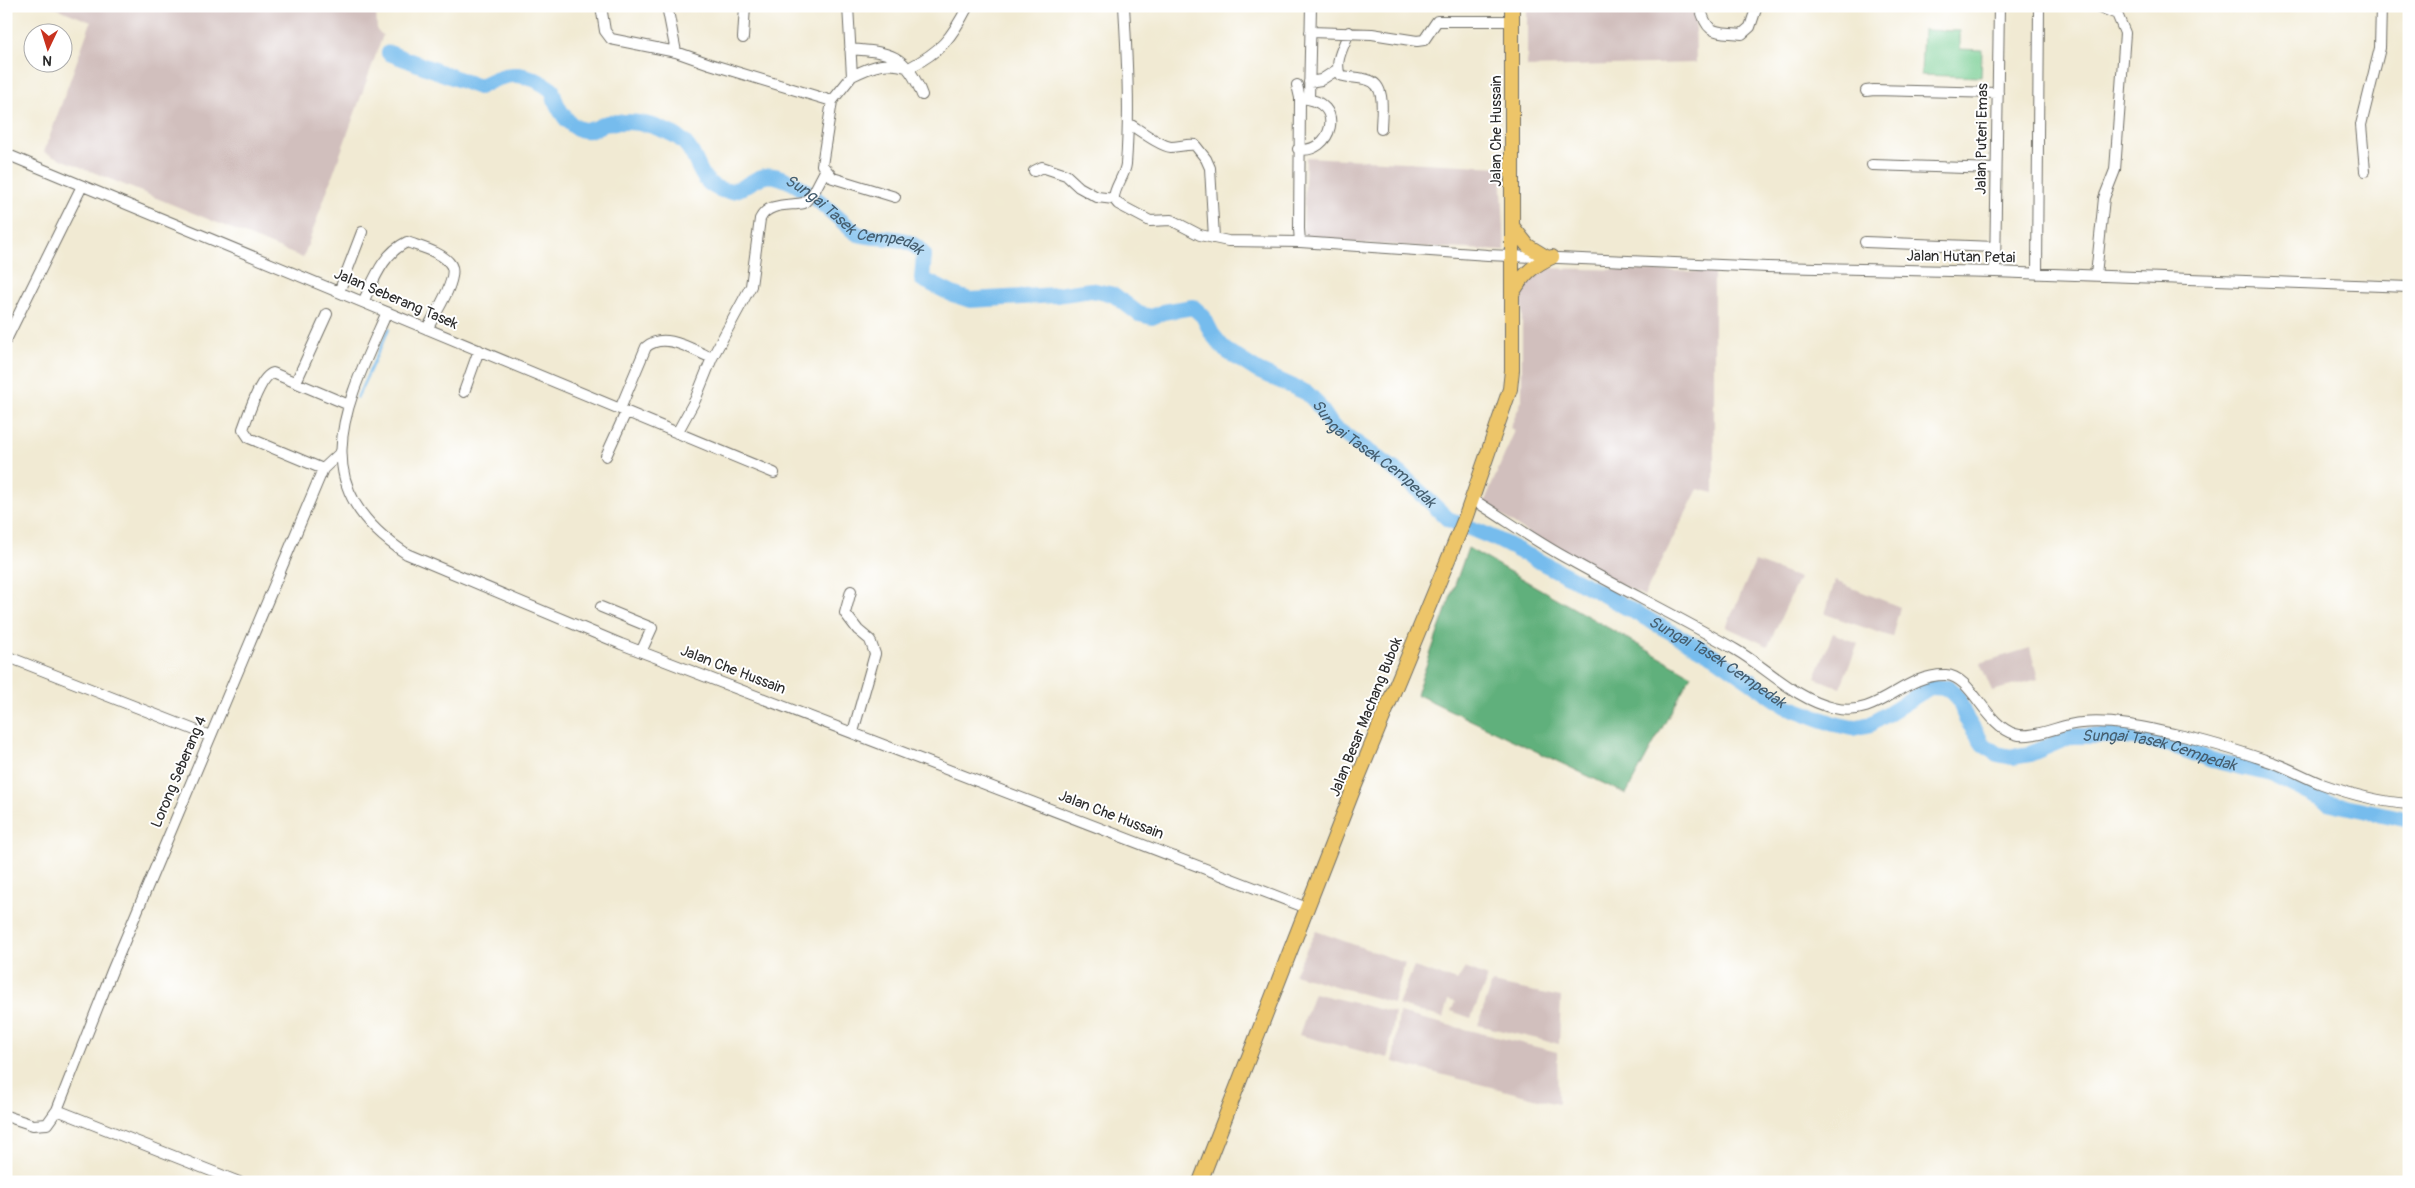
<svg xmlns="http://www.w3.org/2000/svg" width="2415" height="1188" viewBox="0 0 2415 1188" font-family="Pangolin,sans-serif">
<rect width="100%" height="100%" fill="#fff"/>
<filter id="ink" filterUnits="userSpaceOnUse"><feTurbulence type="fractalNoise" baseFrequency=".02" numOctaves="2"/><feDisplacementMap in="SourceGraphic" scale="10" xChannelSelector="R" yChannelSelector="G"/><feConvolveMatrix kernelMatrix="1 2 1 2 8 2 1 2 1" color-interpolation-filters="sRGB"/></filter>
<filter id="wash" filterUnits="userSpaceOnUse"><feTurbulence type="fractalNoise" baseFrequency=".0096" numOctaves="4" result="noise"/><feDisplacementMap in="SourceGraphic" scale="20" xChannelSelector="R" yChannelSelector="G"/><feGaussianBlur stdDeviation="1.12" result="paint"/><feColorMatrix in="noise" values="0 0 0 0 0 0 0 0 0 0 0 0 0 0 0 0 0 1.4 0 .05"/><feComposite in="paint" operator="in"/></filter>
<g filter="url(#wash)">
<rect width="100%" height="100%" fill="#f1ead3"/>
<!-- industrial -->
<path fill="#d1bfbd" d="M51 6H376L377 31 383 35 303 258 44 152 91 22Z
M1527 6H1695L1696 63 1527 67Z
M1306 157 1501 167 1505 251 1311 241 1303 234Z
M1543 268 1714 272V493L1698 489 1644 596 1549 548 1484 503 1515 430 1510 428 1522 400V286Z
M1755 562 1799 578 1768 646 1726 627Z
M1835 581 1900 607 1892 637 1825 614Z
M1833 633 1858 644 1840 688 1815 678Z
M2030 648 2038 679 1992 691 1980 663Z
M1316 931 1405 963 1393 1003 1294 974Z
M1414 967 1457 981 1465 968 1488 977 1471 1018 1451 1011 1455 1002 1448 1000 1443 1018 1398 1005Z
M1492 983 1561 997 1559 1044 1478 1025Z
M1314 993 1395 1013 1388 1058 1299 1035Z
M1399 1013 1557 1052 1558 1104 1393 1062Z"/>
<!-- green -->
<path fill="#75cc91" stroke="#507c5e" d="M1923 30 1960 31V49L1982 50 1981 77 1921 75Z"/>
<!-- forest -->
<path fill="#60b07b" stroke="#466e53" d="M1468 548 1691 675 1626 794 1416 694Z"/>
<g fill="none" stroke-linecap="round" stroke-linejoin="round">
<!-- stream -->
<path stroke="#76bced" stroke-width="2.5" d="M357 398 389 329"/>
<!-- river -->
<path stroke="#76bced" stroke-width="16" id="s1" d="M389 53 479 87C507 71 525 70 552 90 556 107 570 133 590 130 597 129 602 124 608 123 623 121 639 122 653 126 666 131 679 135 688 147 700 163 699 183 722 190 743 196 754 172 775 176 801 182 823 205 843 222 848 226 853 232 858 234 879 241 908 232 924 255L922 279 952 294 970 300 1056 295 1091 290 1114 295 1139 314 1152 317 1163 312 1193 307 1203 316 1212 334 1225 350 1258 371 1307 393 1316 402 1332 426 1401 474 1448 519 1494 538 1597 591 1714 656 1786 706 1834 724 1853 728 1871 724 1930 687 1949 688 1958 698 1967 720 1983 744 1997 754 2012 757 2030 754 2072 736H2119L2148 740 2174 746 2212 760 2271 774 2327 802 2409 820"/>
</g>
</g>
<g filter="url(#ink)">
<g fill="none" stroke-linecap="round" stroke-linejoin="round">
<defs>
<path id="minor" d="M601 6 605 31 611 39 676 52 710 64 832 101
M667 6 676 52
M848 6 852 76 832 101 822 165 833 178 895 197
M1700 6C1707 36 1715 31 1742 34L1750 27 1757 6
M1310 32 1372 34 1417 41 1424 40 1437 21H1512
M1349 32C1344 46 1334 61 1340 75 1349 78 1359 77 1368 80 1387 85 1381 114 1381 129
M743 38 745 6
M850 49C889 52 907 54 922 95
M852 76C874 65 886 61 909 68 941 51 951 39 968 6
M1309 82 1321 80 1338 69
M1297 85 1300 98 1299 229 1300 242
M1866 91 1874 90 1998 93
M1309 99 1311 6
M1128 123C1138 129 1160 146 1171 147 1179 147 1186 144 1195 145L1206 159 1210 168 1214 238
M1298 149C1330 156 1350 101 1300 98
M6 154 774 473
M1872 165 1996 169
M1034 171 1042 167 1066 175 1079 187 1097 197 1114 199 1118 204 1150 221 1171 220 1200 235 1228 241 1300 242 1488 255 1767 267 1995 272 2409 287
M2365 171 2361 125 2380 48 2381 6
M1114 199C1113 189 1125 176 1126 164 1130 112 1127 58 1124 6
M1865 242 1995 247
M1995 272 1999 6
M2037 274 2039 6
M2096 275 2104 198 2115 170 2125 33 2117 14 2097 6
M339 292 362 232
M363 302C374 280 383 253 407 242 420 247 443 252 451 265 459 278 434 316 427 329
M387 312C346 405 301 485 407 554L621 644 1307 908
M6 340 82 186
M296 382 327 314
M464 392 479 350
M620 409 646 347C665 331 692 350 712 358
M677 433 695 400 712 358 751 286 760 219C768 202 789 206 804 203L814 192 825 171
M606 456 626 412
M323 469 249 438 243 429C248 416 260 376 273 373L349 405
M1472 499C1505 519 1536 542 1570 560 1625 591 1681 618 1736 650 1767 668 1797 700 1834 708 1879 719 1901 674 1946 675 1972 676 1985 725 2015 734 2032 740 2062 724 2081 723 2113 720 2143 727 2174 734 2208 741 2242 752 2274 763 2291 769 2306 778 2322 784 2350 794 2379 802 2409 804
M851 591 845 613 858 630 870 640 875 654 853 732
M601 607 652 628 641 652
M6 656 210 736
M57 1110 239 1182
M6 1116 33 1125 47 1124 57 1110 112 971 323 469 340 453"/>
<path id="major" d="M1512 226 1528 246 1546 257
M1513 292C1523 275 1533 265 1552 257
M1200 1182 1353 790 1466 516 1510 389 1512 370V6"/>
</defs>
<!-- minor casing -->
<use href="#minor" stroke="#706e66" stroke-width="12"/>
<!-- major casing -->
<use href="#major" stroke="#706e66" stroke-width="16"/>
<!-- minor -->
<use href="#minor" stroke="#fff" stroke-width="10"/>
<!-- major -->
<use href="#major" stroke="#edc569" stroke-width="14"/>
</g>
</g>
<g text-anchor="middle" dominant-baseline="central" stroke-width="4" stroke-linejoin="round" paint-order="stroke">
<!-- street labels -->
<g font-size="15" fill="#2b2b2b" stroke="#fff">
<text transform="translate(1496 131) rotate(-90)">Jalan Che Hussain</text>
<text transform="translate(1982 139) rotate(-89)">Jalan Puteri Emas</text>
<text transform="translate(1961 257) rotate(1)">Jalan Hutan Petai</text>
<text transform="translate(396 299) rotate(23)">Jalan Seberang Tasek</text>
<text transform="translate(733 670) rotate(21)">Jalan Che Hussain</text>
<text transform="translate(1366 717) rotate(-68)">Jalan Besar Machang Bubok</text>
<text transform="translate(179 772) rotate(-67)">Lorong Seberang 4</text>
<text transform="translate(1111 815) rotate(21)">Jalan Che Hussain</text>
</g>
<!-- water labels -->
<g font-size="16" font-style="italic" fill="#455e6f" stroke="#fff">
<text stroke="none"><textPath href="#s1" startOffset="545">Sungai Tasek Cempedak</textPath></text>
<text stroke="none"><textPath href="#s1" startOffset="1175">Sungai Tasek Cempedak</textPath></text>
<text stroke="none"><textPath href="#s1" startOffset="1580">Sungai Tasek Cempedak</textPath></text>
<text stroke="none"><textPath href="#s1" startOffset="2091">Sungai Tasek Cempedak</textPath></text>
</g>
</g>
<!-- margin -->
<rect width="2415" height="1188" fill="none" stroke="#fff" stroke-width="25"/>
<!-- north arrow -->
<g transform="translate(48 48) rotate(184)"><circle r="24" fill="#ffffff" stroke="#aaaaaa"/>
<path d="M0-4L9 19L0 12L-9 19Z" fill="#c8321e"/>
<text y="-8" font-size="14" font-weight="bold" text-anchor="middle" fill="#2b2b2b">N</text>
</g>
</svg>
